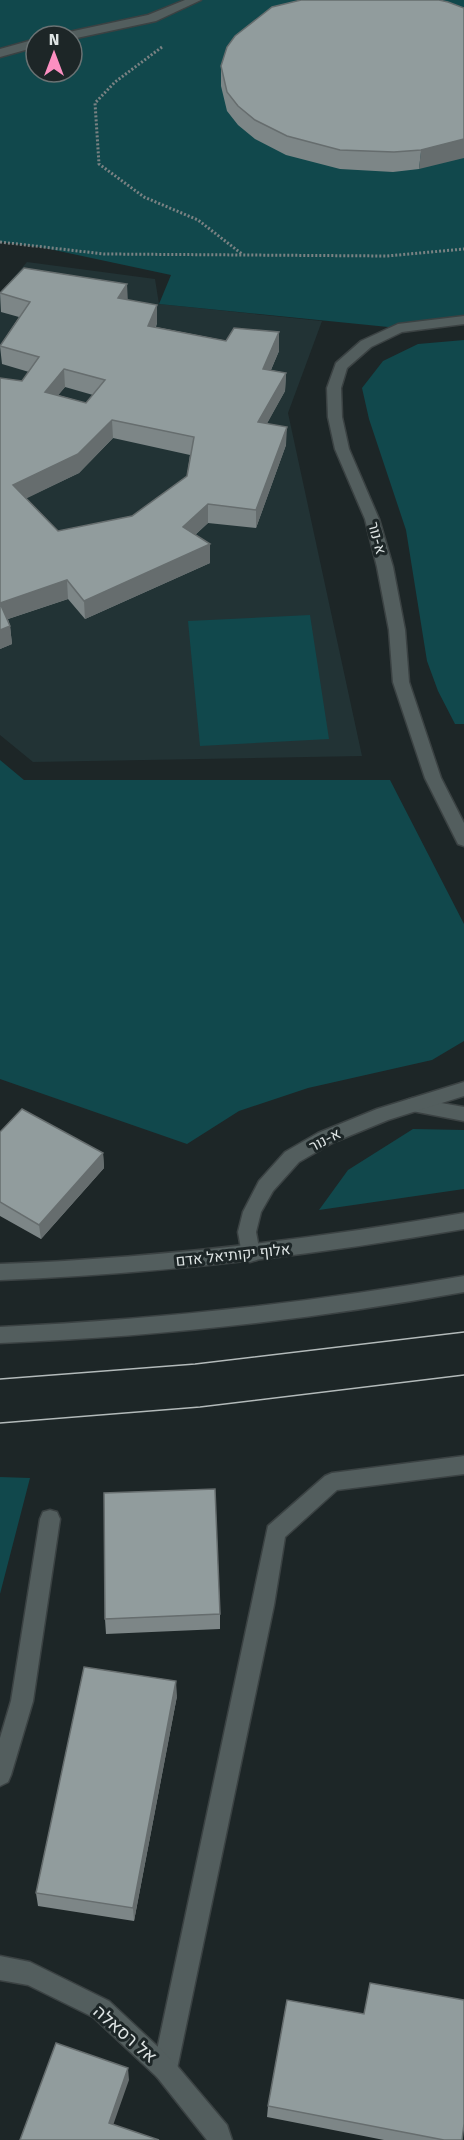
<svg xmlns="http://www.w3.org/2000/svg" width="464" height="2140" viewBox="0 0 464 2140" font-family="'Fira Sans',Heebo,sans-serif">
<rect width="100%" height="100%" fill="#1d2627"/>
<!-- built -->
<path fill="#223335" d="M27 262 155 279 159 304 322 321 288 413 362 756 33 762 0 735V293Z"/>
<!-- green -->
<path fill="#11484c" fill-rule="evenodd" d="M0 0H464V322L398 328 159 304 171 275 40 247 0 242ZM36 36H72V72H36Z
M464 340V724H455L438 691 427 661 406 530 369 419 362 388 383 361 418 344Z
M310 615 329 739 200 746 188 621Z
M0 760 24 780H390L464 924V1041L432 1060 308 1088 239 1111 187 1144 0 1079Z
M413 1129 464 1130V1189L319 1210 348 1170Z
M0 1477 30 1478 0 1594Z"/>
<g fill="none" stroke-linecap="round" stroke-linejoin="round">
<defs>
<path id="service" d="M413 1098 464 1107V1121L407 1110 404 1105 407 1100Z
M464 1456V1474L337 1490 285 1537 274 1605 177 2069 173 2077 165 2081 157 2077 153 2069 268 1526 325 1476 332 1473Z
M50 1510 57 1512 60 1519 33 1701 11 1775 8 1782 0 1786V1738L11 1701 40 1519 43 1512Z"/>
<path id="minor" d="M185 0H201L156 21 72 39V36H63L69 32 148 15Z
M36 39V47L0 57V49Z
M464 316V324L402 332 371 347 347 368 341 388 342 417 349 449 379 519 393 567 405 630 409 682 441 778 464 823V846L458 844 425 778 393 682 389 630 377 567 365 519 335 449 328 417 327 388 336 363 361 341 398 324Z
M464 1082V1096L388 1120 332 1143 299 1162 273 1191 261 1212 256 1232 260 1254 257 1260 250 1262 243 1260 238 1232 243 1212 259 1181 285 1152 318 1133 377 1109Z
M0 1956 30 1962 109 2001 173 2061 227 2125 232 2140H207L157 2077 93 2017 28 1985 0 1980Z"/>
<path id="tertiary" d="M464 1213V1229C310 1256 156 1274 0 1280V1264C156 1258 310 1240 464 1213Z
M464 1276V1292C310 1320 156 1337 0 1343V1327C156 1320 310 1303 464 1276Z"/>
</defs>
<!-- service casing -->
<use href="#service" stroke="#3b4243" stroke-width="3"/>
<!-- minor casing -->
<use href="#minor" stroke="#3b4243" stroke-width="3"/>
<!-- tertiary casing -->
<use href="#tertiary" stroke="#3b4243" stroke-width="3"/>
<!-- path -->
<path stroke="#7a8283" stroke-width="3" stroke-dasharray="2 2" stroke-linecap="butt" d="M162 47 115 82 95 103 99 164 144 197 198 220 242 254
M0 242 104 254 387 256 464 249"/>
<!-- service -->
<use href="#service" fill="#535e5e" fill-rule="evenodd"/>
<!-- minor -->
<use href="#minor" fill="#535e5e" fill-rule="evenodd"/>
<!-- tertiary -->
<use href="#tertiary" fill="#535e5e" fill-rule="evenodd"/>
<!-- tram -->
<path stroke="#b3baba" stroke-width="1.5" d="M0 1379 195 1364 464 1332
M0 1423 200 1407 464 1375"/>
</g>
<!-- wall -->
<path fill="#7d8687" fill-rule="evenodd" d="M439 0 419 169 393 172 340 169 286 155 255 139 238 125 227 111 221 86V66Z
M0 293 128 300 157 305V323L156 327 279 351 271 370 286 373 285 391 267 423 286 445 256 528 208 523 195 535 210 563 85 619 68 599 8 619 10 626 12 644 0 649 22 381 29 372 2 364 0 346 19 317 1 312ZM65 387 93 395 86 403 58 395ZM113 438 190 455 187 476 132 516 58 531 26 498 79 473Z
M0 1132 103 1153 104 1168 41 1239 0 1216Z
M220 1614V1629L106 1634 105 1619Z
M177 1696 134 1921 38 1906 36 1893Z
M268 2106 462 2140H384L267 2117Z"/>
<!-- shaded-wall -->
<path fill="#666d6e" d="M464 139V158L419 169 421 150Z
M127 284 128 303 118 298Z
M157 305V323L148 344V326Z
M279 332V351L263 388V369Z
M64 369 65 387 46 410 45 392Z
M286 373 285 391 258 440V422Z
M112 420 113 438 79 473 15 504 13 485Z
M287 427 286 445 256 528V510Z
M208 504V523L183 546V527Z
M210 544V563L85 619 84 601Z
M67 580 68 599 2 621 0 603Z
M10 626 12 644 0 649V630Z
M103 1153 104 1168 41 1239 39 1225Z
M176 1681 177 1696 134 1921 133 1908Z
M128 2068 129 2080 110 2134 109 2123Z"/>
<!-- building -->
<path fill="#919c9d" stroke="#666d6e" stroke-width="1.5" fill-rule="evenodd" d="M301 0H439L448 2 464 8V139L421 150 394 152 340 150 287 136 255 120 238 106 227 92 221 66 227 47 235 36 272 7Z
M24 268 127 284 118 298 157 305 148 326 226 341 234 328 279 332 263 369 286 373 258 422 287 427 256 510 208 504 183 527 210 544 84 601 67 580 0 603 10 626 0 630V378L22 381 39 357 0 346 30 302 0 293ZM64 369 105 380 86 403 45 392ZM112 420 194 437 187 476 132 516 58 531 13 485 78 454Z
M22 1109 103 1153 39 1225 0 1202V1132Z
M215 1489 220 1614 105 1619 104 1493Z
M84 1667 176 1681 133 1908 36 1893Z
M370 1983 464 2000V2124L462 2140H444L268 2106 287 2000 364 2014Z
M56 2043 128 2068 109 2123 159 2140H20Z"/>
<g text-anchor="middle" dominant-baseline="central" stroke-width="6" stroke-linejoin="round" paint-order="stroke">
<!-- street labels -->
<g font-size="15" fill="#dee4e4" stroke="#1d2627">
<text transform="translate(377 538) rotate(75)">א-נור</text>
<text transform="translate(325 1140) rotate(-27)">א-נור</text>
<text transform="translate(233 1255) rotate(-6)">אלוף יקותיאל אדם</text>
</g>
<!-- near-street labels -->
<g font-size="18" fill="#dee4e4" stroke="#1d2627">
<text transform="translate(125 2034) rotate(41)">אל רסאלה</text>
</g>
</g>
<!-- north arrow -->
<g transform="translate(54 54)"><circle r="28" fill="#1d2627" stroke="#6a7273" stroke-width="1.5"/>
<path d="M0-4.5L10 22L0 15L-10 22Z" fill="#fc8fc1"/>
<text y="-9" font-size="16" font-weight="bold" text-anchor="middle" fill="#dee4e4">N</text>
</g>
</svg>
